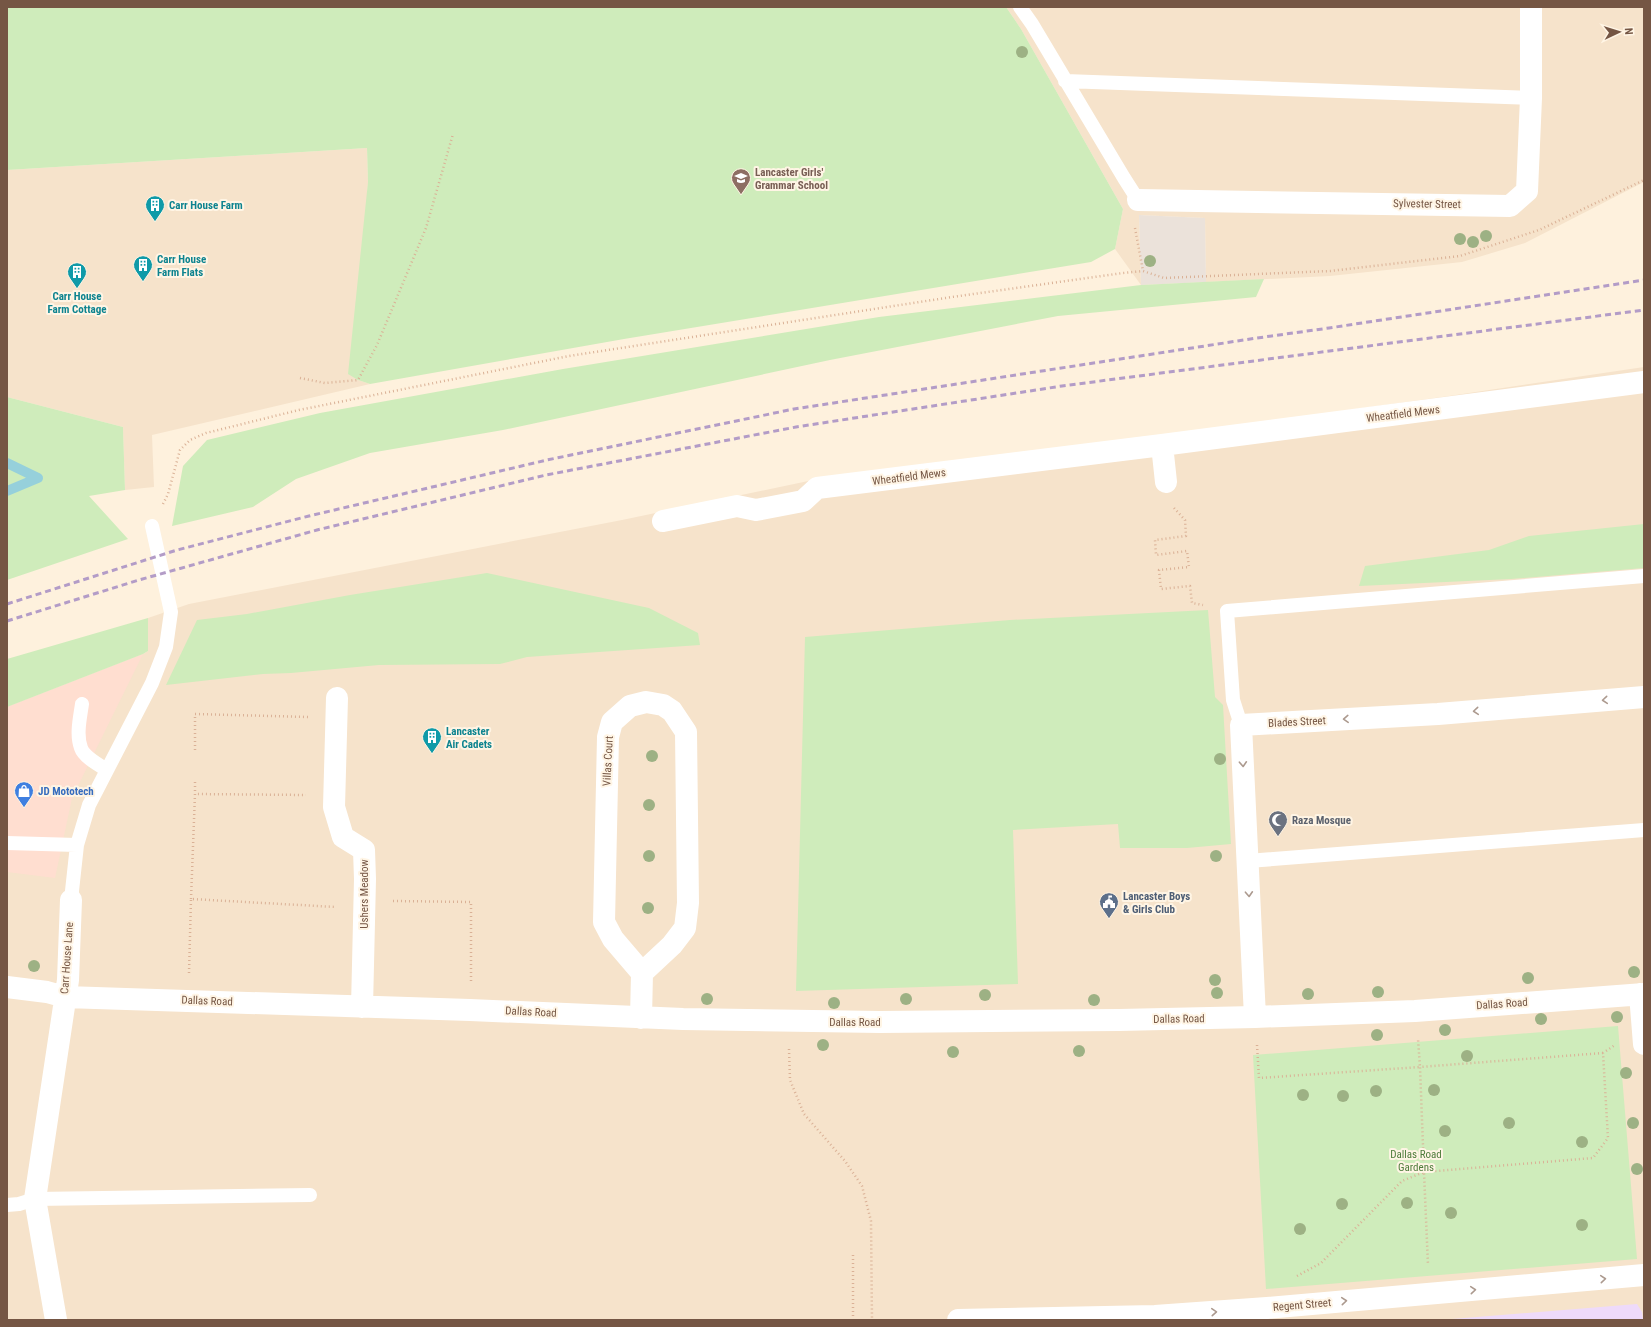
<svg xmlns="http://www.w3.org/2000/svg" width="1651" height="1327" viewBox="0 0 1651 1327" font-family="'Roboto Condensed',sans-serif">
<rect width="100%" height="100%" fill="#fef1dd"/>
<!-- residential -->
<path fill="#f6e3cb" d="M1006 7H1644V182L1525 243 1462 262 1330 276 1206 282 1205 218 1139 215 1141 285 1115 249 1123 209 1021 29Z
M367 148 368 182 358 380 370 384 152 435 154 487 125 490 123 427 7 397V170Z
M1644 367V1320H7V707L143 654 148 651V618L189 604 622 520 813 480 1134 440 1449 396Z"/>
<!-- commercial -->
<path fill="#ffded0" d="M143 654 72 798 55 878 7 872V707Z"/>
<!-- industrial -->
<path fill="#ebe2da" d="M1139 215 1205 218 1206 282 1141 285Z"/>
<!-- education -->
<path fill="#eedafa" d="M1637 1304 1642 1312 1643 1320H1440Z"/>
<!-- green -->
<path fill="#cfecbb" d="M7 7H1006L1021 29 1123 209 1115 249 1091 262 624 339 370 384 358 380 348 374 368 182 367 148 7 170Z
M1264 279 1256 297 1058 316 830 360 503 430 370 453 296 479 253 507 172 526 183 466 207 440 320 413 563 369 879 317 1141 285Z
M7 397 123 427 125 490 89 496 128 539 7 580Z
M1644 524V568L1511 579 1359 586 1365 566 1489 550 1529 536Z
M487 573 649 608 698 633 700 645 527 657 500 664 379 665 291 673 263 674 166 685 197 620 247 614 350 595Z
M1208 610 1215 697 1223 705 1231 844 1187 848H1120L1118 824 1013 830 1018 984 796 991 805 637 1010 620Z
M148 618V651L143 654 7 707V659Z
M1618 1026 1637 1259 1266 1289 1253 1055Z"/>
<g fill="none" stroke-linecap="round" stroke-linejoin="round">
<!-- stream -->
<path stroke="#96d0db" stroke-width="10" d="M7 463 38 478 7 491"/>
<!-- path -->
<path stroke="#dab196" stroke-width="2.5" stroke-dasharray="1 3" stroke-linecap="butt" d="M1135 228 1143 271
M300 378 325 383 358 380 377 345 426 228 453 134
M163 504 168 494 180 450 190 440 206 433 299 410 569 356 952 297 1123 273 1143 271 1164 278 1330 271 1460 256 1539 230 1644 180
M1174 508 1185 520 1186 536 1155 540 1156 555 1187 551 1189 567 1159 570 1161 589 1190 586 1192 603 1203 605
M195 750V714L308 717
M195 782V794
M191 899 195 794 306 795
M393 901 471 902V983
M189 973 191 899 336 907
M1257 1045 1259 1078 1420 1067 1418 1039
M789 1049 790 1080 804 1114 845 1161 862 1186 871 1221 872 1320
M1603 1053 1420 1067 1424 1172 1593 1158 1608 1138 1603 1053 1615 1045
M1297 1276 1321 1263 1402 1181 1424 1172 1428 1265
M853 1320V1253"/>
<!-- service -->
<path stroke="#fff" stroke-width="14" d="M1020 7 1032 24 1124 178 1138 200
M1065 81 1531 98
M82 704C80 718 76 735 81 748 84 757 99 765 107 770
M1241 725 1233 700 1227 611 1644 576
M7 843 77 845
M1248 861 1644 830
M71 900 77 845 89 805 152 683 166 647 171 612 152 526
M7 1205 19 1204 35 1199 310 1195"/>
<!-- minor -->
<path stroke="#fff" stroke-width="22" d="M1138 200 1510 206 1527 191 1531 98V7
M1162 445 1166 482
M663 521 737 506 756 510 803 501 817 488 1162 445 1644 382
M337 698 334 807 343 837 364 850 365 879 362 1007
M7 987 47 992 65 997 470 1010 683 1019 880 1022 1119 1020 1255 1017 1415 1011 1644 994
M1640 994 1644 1044
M1255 1017 1241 725 1438 714 1644 697
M641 1018 642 973 672 945 685 928 688 903 686 732 672 711 663 705 646 702 630 706 612 722 608 737 604 922 613 939 642 973
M56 1320 35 1199 68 980 71 900
M958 1320 1155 1316 1267 1308 1644 1275"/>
<!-- rail -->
<path stroke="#b39cc7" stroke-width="3" stroke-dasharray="6 4" stroke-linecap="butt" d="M7 604 177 550 309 516 547 460 794 409 1257 338 1329 328 1644 280
M7 621 139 580 317 530 546 475 796 427 1062 386 1644 310"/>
</g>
<!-- trees -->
<g fill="#9db184">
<circle cx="1022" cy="52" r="6"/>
<circle cx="1486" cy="236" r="6"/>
<circle cx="1460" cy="239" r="6"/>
<circle cx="1473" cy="242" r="6"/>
<circle cx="1150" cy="261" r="6"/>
<circle cx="652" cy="756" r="6"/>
<circle cx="1220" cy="759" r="6"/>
<circle cx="649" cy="805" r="6"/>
<circle cx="649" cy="856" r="6"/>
<circle cx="1216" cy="856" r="6"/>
<circle cx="648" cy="908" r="6"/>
<circle cx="34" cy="966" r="6"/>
<circle cx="1634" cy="972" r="6"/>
<circle cx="1528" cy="978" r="6"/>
<circle cx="1215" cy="980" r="6"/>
<circle cx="1378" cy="992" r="6"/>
<circle cx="1217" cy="993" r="6"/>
<circle cx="1308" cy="994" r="6"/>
<circle cx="985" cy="995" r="6"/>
<circle cx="707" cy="999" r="6"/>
<circle cx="906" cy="999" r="6"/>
<circle cx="1094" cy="1000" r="6"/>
<circle cx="834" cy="1003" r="6"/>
<circle cx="1617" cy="1017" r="6"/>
<circle cx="1541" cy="1019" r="6"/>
<circle cx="1445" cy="1030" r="6"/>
<circle cx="1377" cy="1035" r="6"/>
<circle cx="823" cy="1045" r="6"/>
<circle cx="1079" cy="1051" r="6"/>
<circle cx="953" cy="1052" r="6"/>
<circle cx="1467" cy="1056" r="6"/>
<circle cx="1626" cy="1073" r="6"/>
<circle cx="1434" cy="1090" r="6"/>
<circle cx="1376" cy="1091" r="6"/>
<circle cx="1303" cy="1095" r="6"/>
<circle cx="1343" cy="1096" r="6"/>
<circle cx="1509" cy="1123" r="6"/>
<circle cx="1633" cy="1123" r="6"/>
<circle cx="1445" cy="1131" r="6"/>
<circle cx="1582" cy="1142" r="6"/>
<circle cx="1637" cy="1169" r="6"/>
<circle cx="1407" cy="1203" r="6"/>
<circle cx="1342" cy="1204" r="6"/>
<circle cx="1451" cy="1213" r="6"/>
<circle cx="1582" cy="1225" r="6"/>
<circle cx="1300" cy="1229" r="6"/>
</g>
<!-- one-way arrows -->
<defs><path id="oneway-chevron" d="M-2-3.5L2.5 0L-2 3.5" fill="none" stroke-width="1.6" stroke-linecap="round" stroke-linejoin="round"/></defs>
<g stroke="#ac9a8f">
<use href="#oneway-chevron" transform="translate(1605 700) rotate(175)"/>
<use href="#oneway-chevron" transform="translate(1476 711) rotate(175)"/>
<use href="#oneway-chevron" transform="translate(1346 719) rotate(177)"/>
<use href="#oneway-chevron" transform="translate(1243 764) rotate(87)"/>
<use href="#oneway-chevron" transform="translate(1249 894) rotate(87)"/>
<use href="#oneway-chevron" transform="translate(1603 1279) rotate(-5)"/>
<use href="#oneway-chevron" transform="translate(1473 1290) rotate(-5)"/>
<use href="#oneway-chevron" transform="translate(1344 1301) rotate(-5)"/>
<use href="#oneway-chevron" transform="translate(1214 1312) rotate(-4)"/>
</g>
<!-- icons -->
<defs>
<symbol id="school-pin" viewBox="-11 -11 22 30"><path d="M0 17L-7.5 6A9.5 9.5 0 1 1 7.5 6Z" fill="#8d6e63" stroke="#fff5e5"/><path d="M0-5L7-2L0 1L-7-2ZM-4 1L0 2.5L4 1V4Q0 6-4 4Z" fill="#fff"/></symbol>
<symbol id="building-pin" viewBox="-11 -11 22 30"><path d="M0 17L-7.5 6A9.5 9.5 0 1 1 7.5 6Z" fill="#0f9aa8" stroke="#fff5e5"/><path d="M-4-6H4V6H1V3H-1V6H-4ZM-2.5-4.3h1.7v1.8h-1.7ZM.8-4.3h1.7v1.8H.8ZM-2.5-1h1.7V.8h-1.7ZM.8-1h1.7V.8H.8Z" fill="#fff"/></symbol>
<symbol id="shop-pin" viewBox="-11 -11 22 30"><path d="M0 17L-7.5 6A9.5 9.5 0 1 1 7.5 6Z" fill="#3f7fe0" stroke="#fff5e5"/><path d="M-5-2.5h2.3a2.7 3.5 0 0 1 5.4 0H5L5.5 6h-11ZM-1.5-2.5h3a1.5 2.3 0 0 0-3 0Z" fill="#fff"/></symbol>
<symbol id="mosque-pin" viewBox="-11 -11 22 30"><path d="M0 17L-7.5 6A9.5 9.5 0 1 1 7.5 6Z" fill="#6b7280" stroke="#fff5e5"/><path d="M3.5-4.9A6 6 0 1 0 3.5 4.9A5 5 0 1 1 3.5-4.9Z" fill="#fff"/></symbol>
<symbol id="civic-pin" viewBox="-11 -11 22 30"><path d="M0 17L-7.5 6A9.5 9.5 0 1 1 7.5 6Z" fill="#5c6f8a" stroke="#fff5e5"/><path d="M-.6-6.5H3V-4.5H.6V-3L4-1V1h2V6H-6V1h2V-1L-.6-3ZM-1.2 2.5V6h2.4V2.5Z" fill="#fff"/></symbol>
</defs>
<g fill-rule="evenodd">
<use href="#school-pin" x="730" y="167" width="22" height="30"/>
<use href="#building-pin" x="144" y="194" width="22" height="30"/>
<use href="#building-pin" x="132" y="254" width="22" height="30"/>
<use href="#building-pin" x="66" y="261" width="22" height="30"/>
<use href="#building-pin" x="421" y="726" width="22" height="30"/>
<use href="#shop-pin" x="13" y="780" width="22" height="30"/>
<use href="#mosque-pin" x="1267" y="809" width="22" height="30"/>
<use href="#civic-pin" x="1098" y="891" width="22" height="30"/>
</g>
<g text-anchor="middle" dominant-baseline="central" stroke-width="4" stroke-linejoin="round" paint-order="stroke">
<!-- education labels -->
<g font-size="11" font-weight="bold" fill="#785e54" stroke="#fff5e5" text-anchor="start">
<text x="755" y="172">Lancaster Girls'<tspan x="755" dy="13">Grammar School</tspan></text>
</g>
<!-- street labels -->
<g font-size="11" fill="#755644" stroke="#fff5e5">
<text transform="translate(1427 204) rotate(1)">Sylvester Street</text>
<text transform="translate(1403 414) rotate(-7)">Wheatfield Mews</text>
<text transform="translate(909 477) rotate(-7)">Wheatfield Mews</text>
<text transform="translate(1297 722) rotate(-3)">Blades Street</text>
<text transform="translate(608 761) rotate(-87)">Villas Court</text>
<text transform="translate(364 894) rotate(-90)">Ushers Meadow</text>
<text transform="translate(67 958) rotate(-86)">Carr House Lane</text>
<text transform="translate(207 1001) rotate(2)">Dallas Road</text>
<text transform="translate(1502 1004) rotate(-4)">Dallas Road</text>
<text transform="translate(531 1012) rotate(3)">Dallas Road</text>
<text transform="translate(1179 1019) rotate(-1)">Dallas Road</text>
<text x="855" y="1022">Dallas Road</text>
<text transform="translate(1302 1305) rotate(-5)">Regent Street</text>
</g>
<!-- culture labels -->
<g font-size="11" font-weight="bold" fill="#0d838f" stroke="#fff5e5" text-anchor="start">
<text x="169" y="205">Carr House Farm</text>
<text x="157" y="259">Carr House<tspan x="157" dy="13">Farm Flats</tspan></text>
<text x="77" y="296" text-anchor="middle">Carr House<tspan x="77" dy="13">Farm Cottage</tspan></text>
<text x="446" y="731">Lancaster<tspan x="446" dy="13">Air Cadets</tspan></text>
</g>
<!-- shop labels -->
<g font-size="11" font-weight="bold" fill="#366cbe" stroke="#fff5e5" text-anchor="start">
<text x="38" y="791">JD Mototech</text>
</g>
<!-- worship labels -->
<g font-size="11" font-weight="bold" fill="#5b616d" stroke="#fff5e5" text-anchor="start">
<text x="1292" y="820">Raza Mosque</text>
</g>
<!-- service labels -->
<g font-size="11" font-weight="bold" fill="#4e5e75" stroke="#fff5e5" text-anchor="start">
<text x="1123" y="896">Lancaster Boys<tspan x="1123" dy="13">&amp; Girls Club</tspan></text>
</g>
<!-- park labels -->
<g font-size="11" fill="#4e7c3b" stroke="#fff5e5">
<text x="1416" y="1154">Dallas Road<tspan x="1416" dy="13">Gardens</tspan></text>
</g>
</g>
<!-- border -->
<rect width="1651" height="1327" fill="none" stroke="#755644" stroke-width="16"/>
<!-- north arrow -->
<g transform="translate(1619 32) rotate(86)" stroke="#fff5e5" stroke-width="3" paint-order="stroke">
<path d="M0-3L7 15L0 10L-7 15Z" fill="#755644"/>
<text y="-6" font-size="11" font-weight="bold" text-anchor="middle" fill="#755644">N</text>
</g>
</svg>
